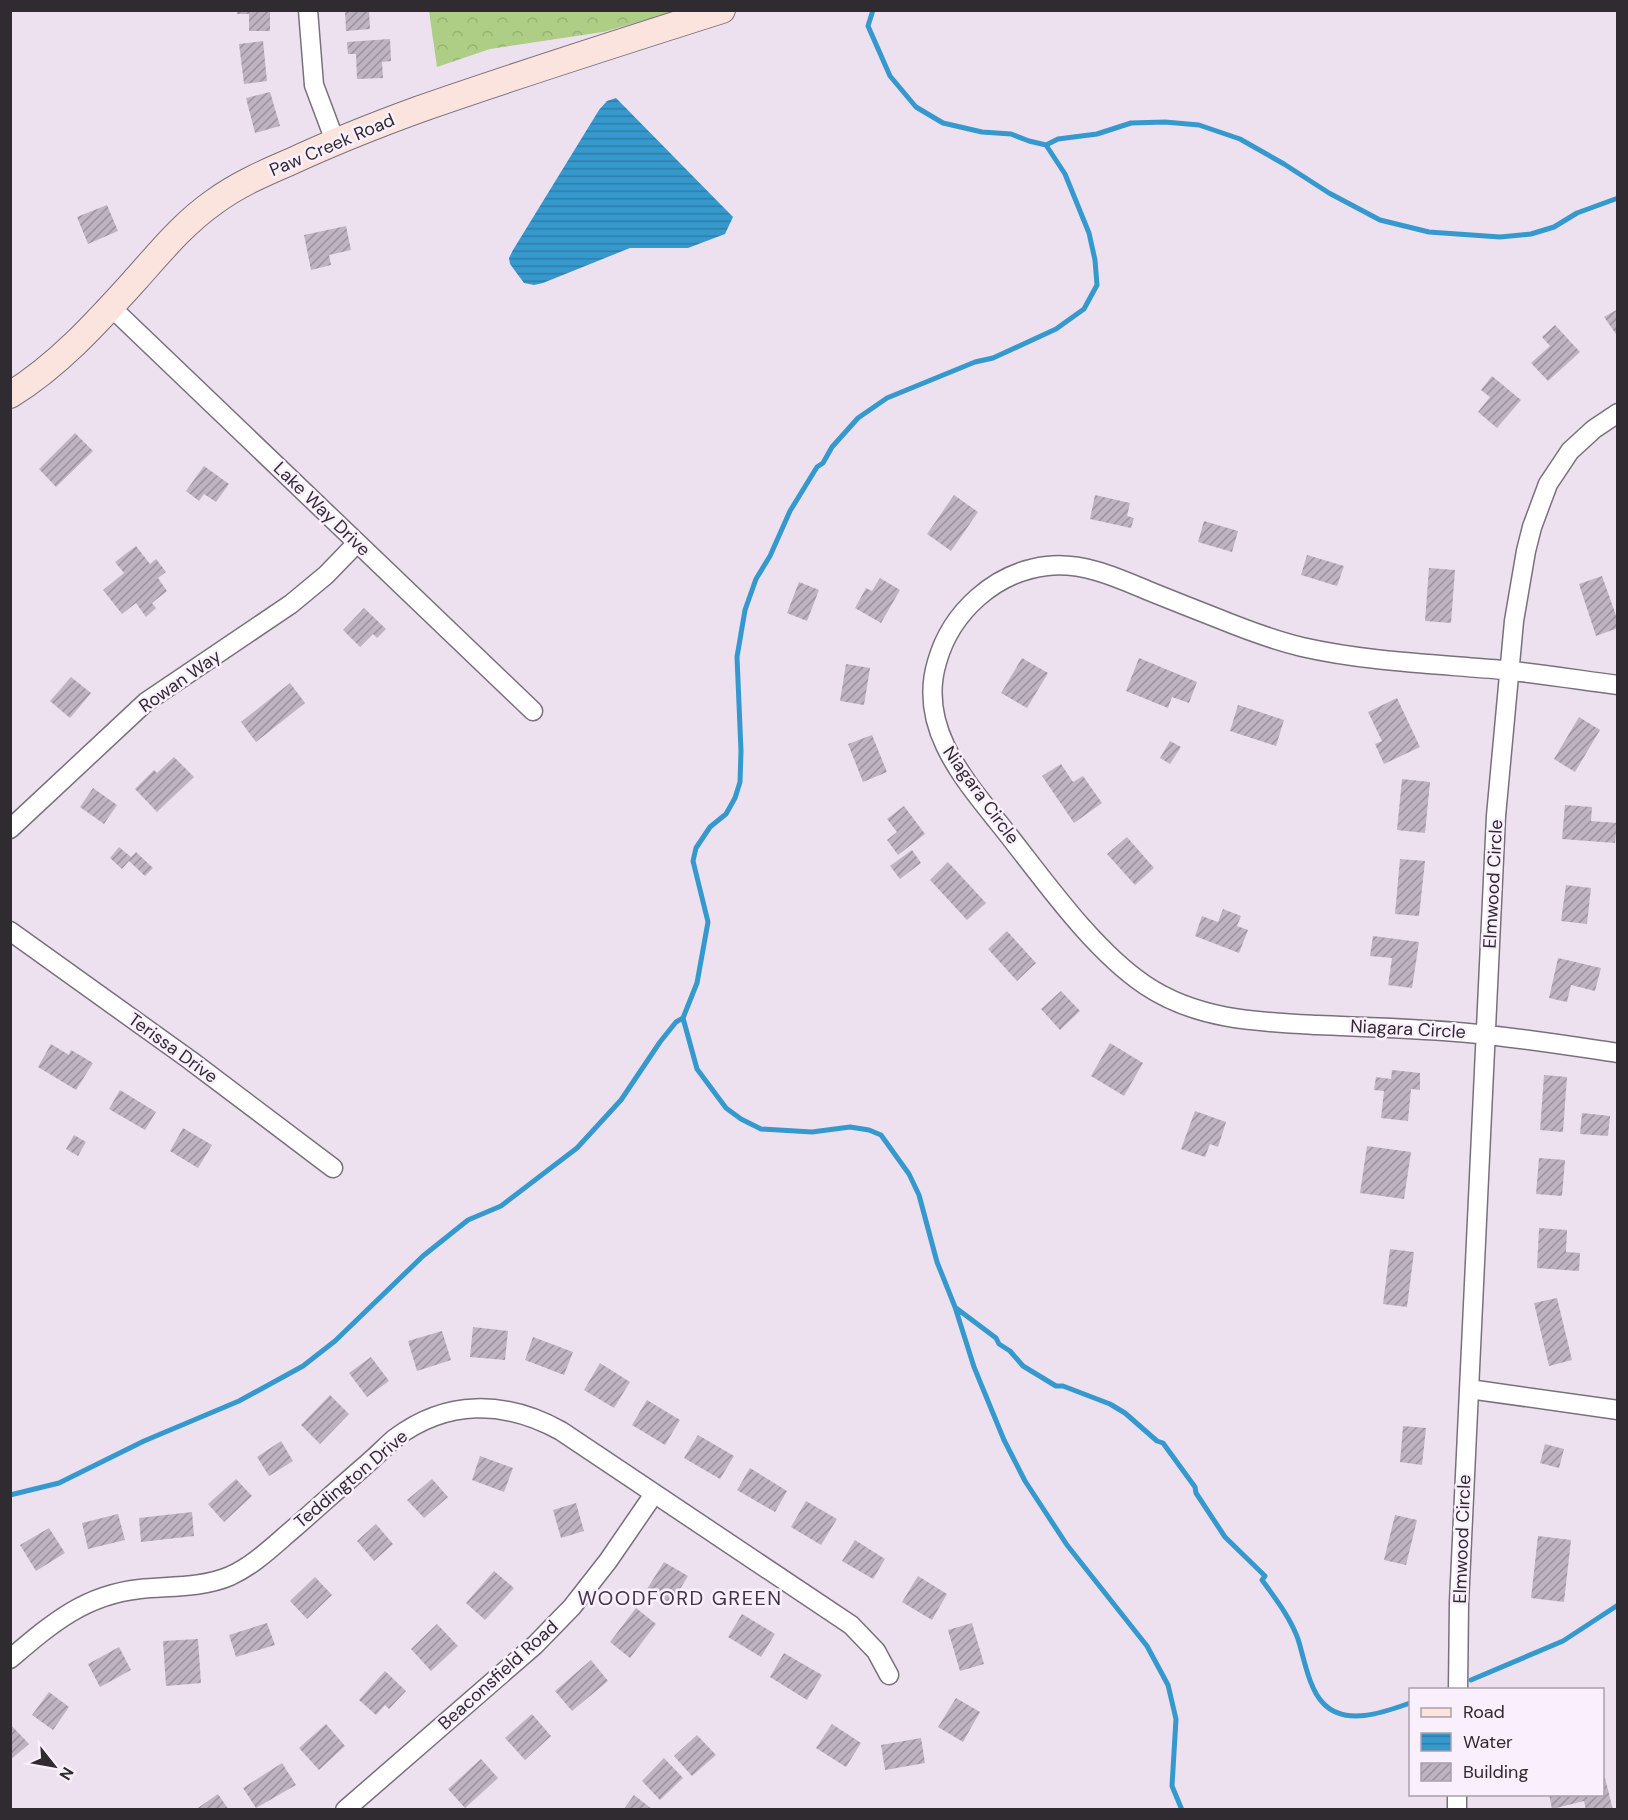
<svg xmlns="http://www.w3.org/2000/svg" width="1628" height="1820" viewBox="0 0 1628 1820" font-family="'DM Sans',sans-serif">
<defs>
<pattern id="forest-crowns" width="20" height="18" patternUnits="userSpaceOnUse" patternTransform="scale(1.5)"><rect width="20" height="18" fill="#aece86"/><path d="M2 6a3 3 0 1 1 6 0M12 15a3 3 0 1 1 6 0" fill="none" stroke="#96b174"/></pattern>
<pattern id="water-rules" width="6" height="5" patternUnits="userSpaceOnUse" patternTransform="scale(1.5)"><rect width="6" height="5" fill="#3699cd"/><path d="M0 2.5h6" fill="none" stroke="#2e7da7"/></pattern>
<pattern id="building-hatch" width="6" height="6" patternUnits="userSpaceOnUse" patternTransform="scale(1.5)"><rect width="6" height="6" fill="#beb3c1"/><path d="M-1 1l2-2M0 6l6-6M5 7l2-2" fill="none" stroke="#9b929d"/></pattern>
</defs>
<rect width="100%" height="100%" fill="#ede1f0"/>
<!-- forest -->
<path fill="url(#forest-crowns)" d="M673 10 674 12 603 32 490 49 437 67 429 11Z"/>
<!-- water -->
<path fill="url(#water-rules)" d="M616 98 733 217 725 234 688 248H630L543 283 534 285 524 283 510 264 509 258 513 250 599 110 607 101Z"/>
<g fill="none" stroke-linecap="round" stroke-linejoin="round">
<!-- stream -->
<path stroke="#3699cd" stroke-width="5" d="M873 10 868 26 890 76 916 107 943 123 982 132 1011 134 1029 141 1046 145 1058 139 1097 134 1131 123 1165 122 1199 125 1240 139 1284 164 1329 193 1380 220 1429 232 1500 237 1531 234 1554 227 1577 213 1618 198
M1046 145 1065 174 1089 233 1095 260 1097 285 1084 309 1056 329 993 358 975 362 887 398 858 418 832 447 823 463 817 467 790 511 770 556 756 579 745 610 737 657 741 751 740 782 735 798 726 814 710 827 696 848 693 861 708 922 697 983 683 1018 697 1069 726 1108 741 1119 761 1129 812 1132 850 1127 869 1130 881 1135 909 1174 919 1195 937 1262 955 1307 974 1367 1004 1440 1025 1481 1067 1545 1147 1646 1168 1685 1176 1719 1172 1786 1182 1810
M956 1308 996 1338 999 1344 1010 1351 1023 1366 1056 1386H1063L1110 1404 1125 1413 1157 1441 1163 1443 1195 1487 1196 1493 1225 1537 1265 1576 1262 1580C1275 1598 1290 1617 1298 1639 1304 1658 1309 1689 1323 1703 1345 1727 1385 1712 1410 1703
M10 1495 59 1483 144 1441 239 1401 303 1366 335 1341 423 1256 468 1220 501 1206 577 1148 621 1100 660 1042 676 1022 683 1018
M1471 1680 1563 1641 1618 1605"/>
</g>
<!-- building -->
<path fill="url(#building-hatch)" d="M237 10H270V31H249V14H237Z
M345 10H369L370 29 346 31Z
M390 39 391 61 382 62 383 78 357 79 356 54H348L347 42Z
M263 41 267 81 244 84 239 44Z
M270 92 280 126 255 133 246 98Z
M107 205 118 231 88 244 77 217Z
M346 226 351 250 329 255 331 265 311 270 304 235Z
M1618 309V337L1604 317Z
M1555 325 1580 352 1548 381 1531 363 1550 346 1542 337Z
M1492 376 1521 400 1497 428 1478 412 1490 397 1481 390Z
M75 433 93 451 56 487 39 469Z
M204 466 229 484 216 502 204 494 199 501 186 491Z
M954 495 978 512 951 551 927 534Z
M1095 495 1130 503 1127 516 1134 518 1131 528 1090 519Z
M1204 521 1238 531 1232 552 1198 542Z
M136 546 150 564 156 559 166 572 158 578 167 591 152 603 156 608 146 617 136 603 122 614 103 590 124 573 115 562Z
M1307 555 1344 566 1337 586 1301 575Z
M1429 568 1455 570 1451 623 1425 621Z
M1602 576 1618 621V628L1596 636 1579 584Z
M880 578 900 590 881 623 855 608 866 588 872 591Z
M799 582 819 590 807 621 787 613Z
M364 608 386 629 377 638 373 634 360 647 343 630Z
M1022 658 1048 673 1027 708 1001 693Z
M1139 658 1197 682 1189 703 1172 697 1168 708 1126 691Z
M846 664 870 668 864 705 840 701Z
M71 677 91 693 70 718 50 701Z
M290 683 305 703 256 742 241 722Z
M1397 698 1420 747 1384 764 1375 744 1382 741 1368 712Z
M1238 705 1284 720 1276 746 1230 731Z
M1579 717 1600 730 1575 772 1554 759Z
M872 735 887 772 863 782 848 744Z
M1170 741 1181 747 1170 764 1160 758Z
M174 757 194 777 157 812 135 789 154 770 157 773Z
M1061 764 1073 782 1083 776 1102 803 1074 823 1042 776Z
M1402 779 1430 782 1425 833 1397 830Z
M93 788 117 805 104 824 80 807Z
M1565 805 1592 807 1591 821 1617 823 1615 843 1562 839Z
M904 806 925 834 898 855 887 840 897 832 887 819Z
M1127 837 1154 868 1135 885 1107 854Z
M119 847 131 857 136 852 153 868 145 876 129 861 122 869 110 858Z
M912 850 921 863 900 879 890 866Z
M1400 859 1425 861 1419 916 1395 914Z
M948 862 986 903 967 920 930 880Z
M1566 885 1591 888 1587 924 1561 921Z
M1223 909 1241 916 1237 926 1248 930 1239 953 1195 936 1202 916 1218 922Z
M1007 931 1036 963 1017 981 988 949Z
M1373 936 1419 942 1412 988 1388 985 1392 958 1370 956Z
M1558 958 1601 968 1595 991 1571 985 1567 1002 1549 998Z
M1061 991 1080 1011 1060 1030 1041 1009Z
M1110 1043 1143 1063 1124 1096 1091 1076Z
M51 1044 69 1055 71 1050 93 1063 76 1090 38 1067Z
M1392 1070 1420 1073V1090L1411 1089 1408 1121 1381 1118 1384 1091 1374 1090 1376 1077 1391 1079Z
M1544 1075 1567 1077 1563 1132 1540 1130Z
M120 1090 156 1112 145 1130 109 1109Z
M1195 1111 1226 1122 1218 1147 1210 1144 1205 1157 1181 1149Z
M1582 1113 1610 1116 1608 1136 1580 1134Z
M183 1128 212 1145 198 1168 170 1151Z
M74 1135 86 1142 78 1156 66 1149Z
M1367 1146 1411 1152 1404 1199 1360 1193Z
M1539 1158 1565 1160 1562 1196 1536 1194Z
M1539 1228 1567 1230 1566 1252 1580 1253 1579 1271 1537 1268Z
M1390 1249 1414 1252 1407 1307 1383 1304Z
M1557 1298 1572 1360 1549 1366 1534 1303Z
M473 1327 508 1331 505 1360 470 1357Z
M442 1331 451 1360 417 1371 408 1341Z
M533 1337 573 1352 564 1375 525 1360Z
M371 1357 389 1381 367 1397 349 1373Z
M600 1363 630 1382 614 1408 584 1390Z
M330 1395 349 1414 320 1444 301 1425Z
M647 1400 680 1420 665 1445 632 1425Z
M1403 1426 1426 1428 1422 1465 1400 1462Z
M698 1435 734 1456 720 1479 684 1458Z
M281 1441 293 1461 269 1476 257 1457Z
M1545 1444 1564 1449 1559 1468 1540 1463Z
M480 1456 513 1468 504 1492 472 1480Z
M750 1468 787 1491 775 1512 737 1490Z
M236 1479 252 1496 224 1522 208 1504Z
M432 1479 448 1497 424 1518 407 1500Z
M806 1501 837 1519 821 1545 791 1527Z
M576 1503 584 1531 561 1538 553 1510Z
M192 1512 194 1536 141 1542 139 1518Z
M118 1514 125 1540 88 1549 82 1523Z
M1395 1515 1417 1520 1406 1565 1384 1560Z
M376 1524 393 1544 374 1561 357 1541Z
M49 1528 65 1553 36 1571 20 1545Z
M1538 1536 1571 1540 1564 1602 1531 1598Z
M855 1540 885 1559 873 1579 842 1561Z
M664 1562 688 1576 671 1604 647 1589Z
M494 1571 514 1588 485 1620 466 1603Z
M918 1576 947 1594 932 1620 902 1602Z
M315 1577 332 1595 307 1619 290 1601Z
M636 1608 656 1624 630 1658 610 1642Z
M742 1614 775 1634 761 1657 728 1637Z
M267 1623 275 1645 236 1657 229 1635Z
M972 1623 984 1664 960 1671 948 1630Z
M437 1624 458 1646 431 1671 411 1649Z
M198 1639 201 1683 166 1686 163 1641Z
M119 1647 131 1670 100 1687 88 1664Z
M784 1653 822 1675 807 1700 770 1677Z
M591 1660 608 1681 572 1711 555 1691Z
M385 1671 406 1691 389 1709 385 1705 376 1715 359 1700Z
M49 1692 69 1707 53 1730 32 1715Z
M956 1698 980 1712 963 1742 938 1727Z
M532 1714 551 1736 525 1760 505 1738Z
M10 1724 29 1744 10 1760Z
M326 1724 345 1746 319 1770 299 1748Z
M832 1724 861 1743 846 1767 816 1748Z
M697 1735 716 1755 692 1776 674 1756Z
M921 1738 925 1763 885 1770 881 1745Z
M664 1758 683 1778 660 1800 642 1781Z
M481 1759 498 1778 465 1808 448 1789Z
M282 1763 296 1785 256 1808 243 1788Z
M1602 1778H1605L1613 1810H1586L1584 1801 1552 1809 1549 1794H1602Z
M218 1794 229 1810H195Z
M634 1795 653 1810H623Z"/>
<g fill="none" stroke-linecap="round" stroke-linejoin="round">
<defs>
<path id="street" d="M308 10 314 85 335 141
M111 307 533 711
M1618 685C1580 680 1542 674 1504 670 1437 664 1368 662 1302 647 1273 640 1244 629 1217 618 1194 609 1171 600 1149 591 1116 577 1083 562 1047 566 995 572 951 612 937 662 918 725 961 776 998 822 1040 874 1090 948 1145 985 1197 1020 1257 1022 1317 1025 1363 1027 1410 1028 1456 1032 1510 1036 1564 1045 1618 1053
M10 829 146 702 291 604 326 575 357 543
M10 931 190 1060 333 1168
M1469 1389 1618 1410
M10 1659C51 1624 84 1595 140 1589 170 1586 202 1588 230 1576 254 1565 272 1547 292 1530 315 1510 337 1490 360 1470 372 1460 383 1449 394 1439 446 1399 505 1400 561 1431L851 1625 876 1651 889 1675
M1458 1690 1459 1603 1496 816 1514 621 1526 551 1532 527 1548 484 1570 451 1594 429 1618 413
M345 1810 535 1645 572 1607 608 1561 654 1494
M1457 1810V1794"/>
<path id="secondary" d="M10 395C59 365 99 320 137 278 161 251 184 223 214 202 237 185 264 173 290 162 333 142 376 125 420 109 520 74 621 42 722 10"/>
</defs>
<!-- street casing -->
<use href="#street" stroke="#7a707d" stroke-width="21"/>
<!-- secondary casing -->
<use href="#secondary" stroke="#7a707d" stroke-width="28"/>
<!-- street -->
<use href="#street" stroke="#fff" stroke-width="18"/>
<!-- secondary -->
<use href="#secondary" stroke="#fce4de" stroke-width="26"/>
</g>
<g text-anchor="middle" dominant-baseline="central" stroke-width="5" stroke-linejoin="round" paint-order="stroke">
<!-- street labels -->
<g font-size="18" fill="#2f2b30" stroke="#faeffd">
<text transform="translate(332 145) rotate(-23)">Paw Creek Road</text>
<text transform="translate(322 509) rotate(44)">Lake Way Drive</text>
<text transform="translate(180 681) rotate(-35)">Rowan Way</text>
<text transform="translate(981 795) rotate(54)">Niagara Circle</text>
<text transform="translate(1493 884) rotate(-87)">Elmwood Circle</text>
<text transform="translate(1408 1029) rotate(3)">Niagara Circle</text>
<text transform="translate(173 1048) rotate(36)">Terissa Drive</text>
<text transform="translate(351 1479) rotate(-40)">Teddington Drive</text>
<text transform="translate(1462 1539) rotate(-88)">Elmwood Circle</text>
<text transform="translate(498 1675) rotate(-42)">Beaconsfield Road</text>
</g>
<!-- neighbourhood labels -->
<g font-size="20" letter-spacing="1.5" fill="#403742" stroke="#faeffd">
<text x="680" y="1598">WOODFORD GREEN</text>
</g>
</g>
<!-- border -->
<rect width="1628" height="1820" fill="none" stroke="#2f2b30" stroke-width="24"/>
<!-- legend -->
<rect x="1409" y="1688" width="195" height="108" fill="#faeffd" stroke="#a9a1ab" stroke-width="1.5"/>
<rect x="1421" y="1708" width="30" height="9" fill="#fce4de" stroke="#a9a1ab" stroke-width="1.5"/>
<text x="1463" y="1718" font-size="18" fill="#2f2b30">Road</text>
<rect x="1421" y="1733" width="30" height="18" fill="url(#water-rules)" stroke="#a9a1ab" stroke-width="1.5"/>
<text x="1463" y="1748" font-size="18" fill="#2f2b30">Water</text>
<rect x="1421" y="1763" width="30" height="18" fill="url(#building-hatch)" stroke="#a9a1ab" stroke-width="1.5"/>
<text x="1463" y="1778" font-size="18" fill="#2f2b30">Building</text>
<!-- north arrow -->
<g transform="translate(54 1766) rotate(121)" stroke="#faeffd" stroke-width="4.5" paint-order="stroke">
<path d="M0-4.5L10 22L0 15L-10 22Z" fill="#2f2b30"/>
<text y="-9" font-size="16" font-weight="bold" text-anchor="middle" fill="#2f2b30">N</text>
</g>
</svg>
